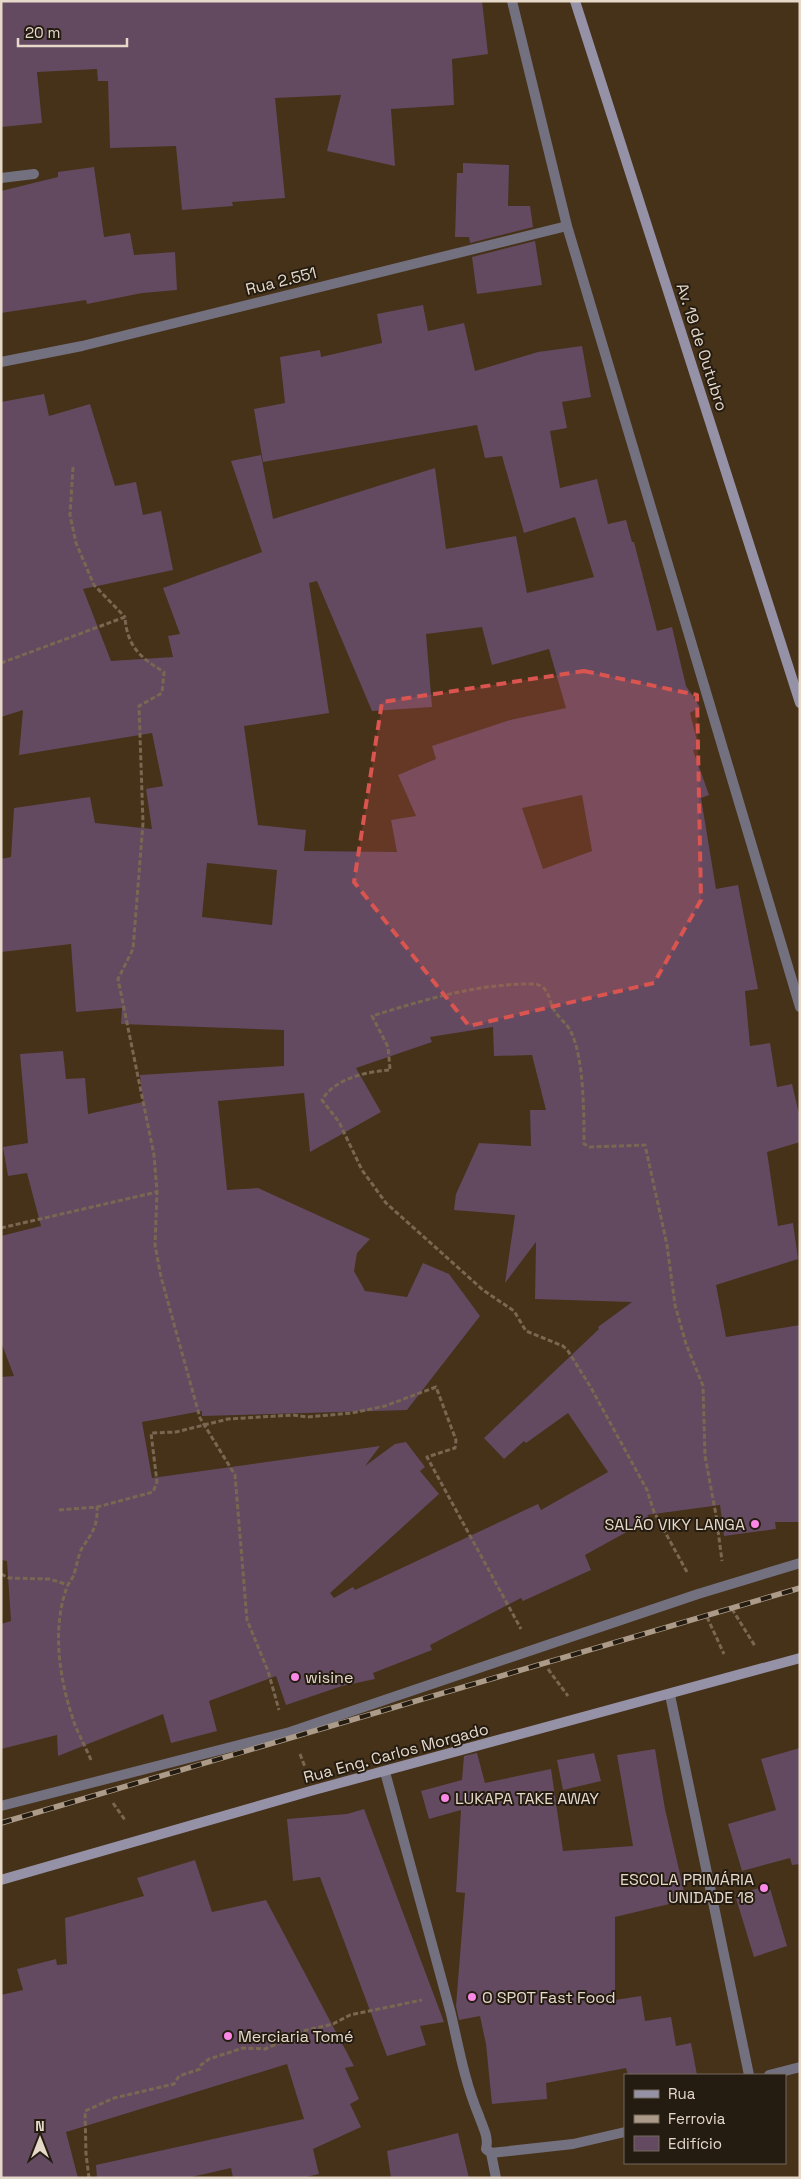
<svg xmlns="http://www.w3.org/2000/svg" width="801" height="2179" viewBox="0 0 801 2179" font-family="'Space Grotesk',sans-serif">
<rect width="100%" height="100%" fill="#463119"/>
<!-- building -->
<path fill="#634a60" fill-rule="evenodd" d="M1 1H482L488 54 452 59 454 105 391 109 395 166 327 151 341 95 275 98 285 198 232 202 233 206 182 210 176 146 110 148 108 81H98L97 69 37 72 42 123 1 127Z
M463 163 509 165 508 206H530L533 227 470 243 469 237H455L457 173H463Z
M94 167 104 237 130 233 134 255 175 252 177 290 142 293 87 304 86 300 1 313V191L58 177V172Z
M535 241 542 285 477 294 472 257Z
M423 305 428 331 464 323 475 371 538 352 582 346 591 397 562 402 567 428 550 431 560 488 597 479 608 524 626 520 632 542H634L657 631 672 627 686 686 700 707 690 713 699 749 693 750 709 795 701 798 716 889 738 885 758 989 745 991 750 1046 770 1043 777 1087 792 1084 800 1118V1142L767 1152 778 1226 793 1223 798 1259 716 1285 726 1337 800 1325V1522H775L776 1529 724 1536 720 1505 647 1515 650 1519 585 1555 591 1570 523 1601 521 1598 430 1645 432 1650 373 1673 375 1679 342 1686 286 1705 276 1676 209 1701 217 1731 171 1743 163 1714 58 1756 57 1735 1 1749V1624L11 1621 7 1561 1 1560V1377L14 1376 1 1342V1236L41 1226 27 1173 8 1176 3 1147 28 1143 20 1054 63 1051 66 1079 85 1078 88 1114 143 1102 140 1075 284 1066V1030L121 1024 122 1008 76 1012 71 944 1 952V859L11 857 14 808 90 797 95 823 152 829 146 789 163 786 152 733 19 755 23 710 1 717V402L44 394 49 416 90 404 115 486 136 482 143 515 161 511 173 570 83 589 111 661 173 657 168 636 180 634 163 588 262 552 231 461 261 455 273 519 435 468 446 549 516 536 527 593 594 577 575 517 524 533 502 456 485 458 477 425 263 462 254 409 285 403 280 357 320 350 321 357 382 343 377 314ZM317 581 372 711 432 707 426 634 482 627 492 665 549 649 566 708 510 720 432 746 436 759 398 775 416 816 391 820 397 852 304 851 306 830 258 825 244 726 329 713 309 583ZM582 795 592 851 543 869 522 808ZM207 863 277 870 272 925 202 917ZM493 1027 494 1056 532 1055 546 1110H530L531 1146 479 1143 456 1194 454 1210 515 1215 505 1283 536 1242 535 1299 632 1302 598 1327 599 1329 484 1438 504 1459 524 1441 526 1443 568 1413 608 1472 541 1510 538 1504 355 1590 353 1587 334 1598 330 1593 439 1494 420 1471 425 1467 406 1442 395 1444 365 1466 380 1446 152 1478 142 1422 202 1411V1416L407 1410 480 1316 449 1274 423 1263 407 1297 365 1291 354 1271 357 1253 370 1239 258 1188 227 1190 218 1101 304 1093 310 1152 381 1112 356 1068 432 1042 430 1037Z
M800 1748V1864L792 1865 790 1858 742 1871 728 1824 776 1810 761 1759Z
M655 1749 665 1809 686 1900 615 1917V2000L641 1996 645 2021 671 2017 676 2046 691 2043 697 2075H628L626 2068 546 2083 547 2099 492 2104 486 2044 480 2016 459 2020 456 2006 465 1893 456 1892 461 1810 429 1819 421 1791 462 1780 464 1756 477 1753 485 1783 551 1769 563 1851 633 1846 617 1755Z
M594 1753 601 1781 563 1790 557 1760Z
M364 1809 444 2022 420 2026 426 2045 387 2056 320 1877 293 1881 287 1819 347 1814Z
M195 1860 212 1912 266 1900 354 2066 345 2068 359 2099 350 2104 361 2127 313 2149 319 2174 302 2178H233L231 2168 187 2178H97L96 2165 304 2119 287 2064 66 2132 78 2178H1V1995L23 1990 17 1969 56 1959 57 1965 67 1964 65 1918 144 1896 137 1878Z
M769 1885 787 1946 754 1957 735 1895Z
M458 2133 469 2178H391L387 2151Z"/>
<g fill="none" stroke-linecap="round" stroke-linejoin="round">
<!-- path -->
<path stroke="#7a6752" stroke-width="3" stroke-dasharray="5 2.5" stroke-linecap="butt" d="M73 467 70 515 76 543 94 585 125 617
M1 663 125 617C127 647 141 658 164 672L162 693 139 706 143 823 133 949 118 979 154 1155 157 1192 155 1245 161 1277 200 1418 235 1475 247 1620 268 1671 279 1710
M390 1069 388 1047 372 1016C427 999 479 983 536 984 549 988 548 997 553 1008 557 1017 567 1023 571 1032 584 1058 584 1114 584 1144L590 1147 645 1145 667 1245 675 1305 686 1344 703 1386 705 1456 716 1515 722 1561
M389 1070C366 1072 335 1078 322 1100L339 1122 362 1170 386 1203 483 1290 514 1311 526 1331 563 1346 568 1351 590 1386 647 1490 654 1512 687 1572
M1 1228 157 1192
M59 1510 97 1507 153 1492 157 1482 151 1433 176 1432 228 1419 293 1415 307 1417 352 1413 385 1406 436 1387 456 1440 455 1448 427 1457 521 1629
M1 1574 9 1578 50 1579 68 1585
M732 1609 755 1646
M707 1617 724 1654
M548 1669 568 1696
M300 1754 305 1767
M91 1760C86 1748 80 1737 75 1725 60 1683 51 1630 67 1587 69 1582 73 1578 74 1574 77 1565 78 1556 82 1548 92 1533 98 1526 97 1507
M113 1803 125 1820
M89 2178 86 2154 85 2111 114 2098 174 2084 179 2076 200 2069 201 2065 209 2059 243 2048 265 2049 286 2040 294 2033 333 2024 350 2015 422 2000"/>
<!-- street -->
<path stroke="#73717f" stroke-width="10" d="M512 1 567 226 800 1007
M1 178 34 174
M1 362 82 346 567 226
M670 1695 749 2075
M385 1772 451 2014C459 2049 465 2083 479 2116 483 2128 489 2137 486 2149L491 2153 496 2178
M1 1806 290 1732 698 1594 800 1563
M769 2075 800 2067
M491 2153 573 2144 625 2132"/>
<!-- secondary -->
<path stroke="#9592a8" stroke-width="10" d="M575 1 800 703
M1 1880 314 1790 800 1658"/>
<defs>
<path id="rail" d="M1 1823 800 1588"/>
</defs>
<!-- rail casing -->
<use href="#rail" stroke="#ab9b88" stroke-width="5.5"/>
<!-- rail -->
<use href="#rail" stroke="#251c11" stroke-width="4" stroke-dasharray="11" stroke-linecap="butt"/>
</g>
<!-- marked area -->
<path fill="#da5450" fill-opacity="0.2" stroke="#da5450" stroke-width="4" stroke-dasharray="10 6" stroke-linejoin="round" d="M584 671 697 695 701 900 654 983 469 1026 354 882 382 702Z"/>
<!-- markers -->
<g fill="#fb87e6" stroke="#251c11" stroke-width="2">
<circle cx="755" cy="1524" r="5"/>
<circle cx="295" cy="1677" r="5"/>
<circle cx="445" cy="1798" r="5"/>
<circle cx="764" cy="1888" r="5"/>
<circle cx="472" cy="1997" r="5"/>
<circle cx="228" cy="2036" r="5"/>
</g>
<g text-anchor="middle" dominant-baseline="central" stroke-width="4" stroke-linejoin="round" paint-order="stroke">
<!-- street labels -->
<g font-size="16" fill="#e6d9ca" stroke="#251c11">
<text transform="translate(281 281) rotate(-14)">Rua 2.551</text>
<text transform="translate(702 347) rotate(72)">Av. 19 de Outubro</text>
<text transform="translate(396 1753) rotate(-15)">Rua Eng. Carlos Morgado</text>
</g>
<!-- poi labels -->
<g font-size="16" fill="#e6d9ca" stroke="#251c11" text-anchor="start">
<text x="745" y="1524" text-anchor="end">SALÃO VIKY LANGA</text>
<text x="305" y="1677">wisine</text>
<text x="455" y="1798">LUKAPA TAKE AWAY</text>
<text x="754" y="1879" text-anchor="end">ESCOLA PRIMÁRIA<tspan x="754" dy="18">UNIDADE 18</tspan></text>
<text x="482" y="1997">O SPOT Fast Food</text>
<text x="238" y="2036">Merciaria Tomé</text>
</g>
</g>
<!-- border -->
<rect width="801" height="2179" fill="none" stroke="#e6d9ca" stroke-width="5"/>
<!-- legend -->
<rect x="624" y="2074" width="162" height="90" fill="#251c11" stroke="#72685b"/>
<rect x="634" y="2090" width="25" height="8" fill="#9592a8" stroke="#72685b"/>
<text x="668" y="2099" font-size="15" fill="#e6d9ca">Rua</text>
<rect x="634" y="2115" width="25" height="8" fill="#ab9b88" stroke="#72685b"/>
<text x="668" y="2124" font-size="15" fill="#e6d9ca">Ferrovia</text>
<rect x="634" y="2136" width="25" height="15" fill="#634a60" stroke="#72685b"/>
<text x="668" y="2149" font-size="15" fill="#e6d9ca">Edifício</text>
<!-- north arrow -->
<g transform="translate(40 2139)" stroke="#251c11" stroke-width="4" paint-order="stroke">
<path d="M0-4L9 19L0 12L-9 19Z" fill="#e6d9ca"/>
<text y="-8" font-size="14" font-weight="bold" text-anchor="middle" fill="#e6d9ca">N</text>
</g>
<!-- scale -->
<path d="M18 38v8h109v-8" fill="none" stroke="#e6d9ca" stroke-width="2.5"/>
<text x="25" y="38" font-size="15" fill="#e6d9ca" stroke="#251c11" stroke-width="4" paint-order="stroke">20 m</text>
</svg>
